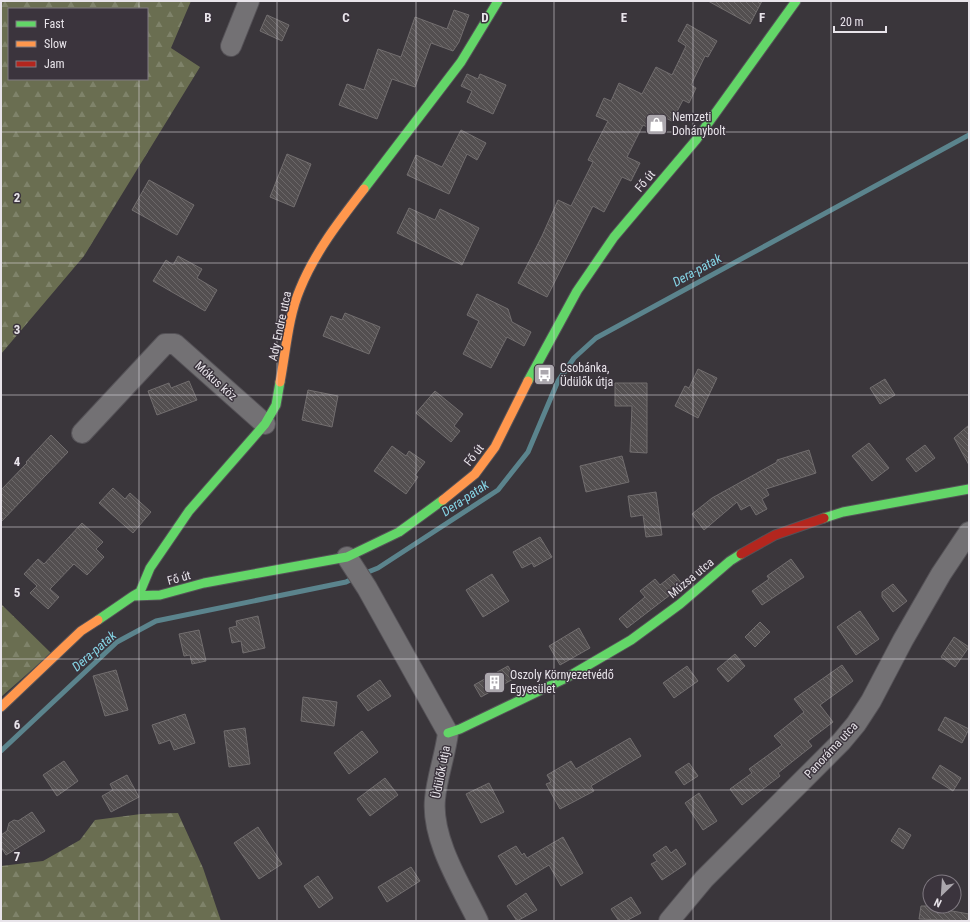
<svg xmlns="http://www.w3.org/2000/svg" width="970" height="922" viewBox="0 0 970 922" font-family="'Roboto Condensed',sans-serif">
<defs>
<pattern id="forest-firs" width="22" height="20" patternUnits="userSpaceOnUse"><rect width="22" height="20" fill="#6a6e51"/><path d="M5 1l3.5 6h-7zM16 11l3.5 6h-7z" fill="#7f836a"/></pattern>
<pattern id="building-back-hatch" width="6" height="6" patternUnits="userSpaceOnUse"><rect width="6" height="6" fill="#534f50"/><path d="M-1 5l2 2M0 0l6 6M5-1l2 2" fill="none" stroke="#6c6869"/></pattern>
</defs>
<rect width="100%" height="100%" fill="#3a363b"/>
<!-- forest -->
<path fill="url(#forest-firs)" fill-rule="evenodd" d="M1 1H191L171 48 200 67 84 256 1 354ZM9 9H147V79H9Z
M1 604 51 653 1 697Z
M178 813 203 868 221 921H1V866L43 861 80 840 95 820 141 814Z"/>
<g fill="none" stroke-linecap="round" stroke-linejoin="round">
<!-- stream -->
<path stroke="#5b848d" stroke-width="5" d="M363 574 378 568 498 490 528 452 558 381 574 358 596 338 969 135
M1 751 117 642 156 621 346 582 356 577"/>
</g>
<!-- building -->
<path fill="url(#building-back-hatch)" stroke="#726e6f" d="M708 1H762L750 24Z
M454 10 469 15 459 42 453 51 431 43 415 87 392 79 377 119 339 105 347 84 364 90 378 49 401 57 415 17 447 29Z
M267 15 289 25 282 41 260 31Z
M687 24 717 41 708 57 705 56 691 85 696 88 689 103 683 100 672 121 663 117 656 131 643 125 627 157 640 163 631 181 622 177 604 212 593 206 547 297 518 283 542 236 558 200 571 206 593 162 588 160 608 121 596 116 604 98 611 101 619 83 642 94 656 67 672 75 686 46 678 41Z
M467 74 478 79 480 74 506 85 493 114 467 102 472 91 461 86Z
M461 130 486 143 477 160 467 154 449 194 407 175 416 155 442 167Z
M287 154 311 164 294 207 270 197Z
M149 180 194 205 177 235 132 210Z
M409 208 435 220 440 209 479 228 462 265 397 233Z
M178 256 202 269 197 278 217 290 205 311 153 281 166 260 173 265Z
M477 294 508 309 512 322 531 332 524 346 507 337 491 368 463 354 479 321 467 315Z
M345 313 380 327 369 354 323 336 331 316 342 320Z
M698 369 717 378 698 418 675 406 685 386 689 388Z
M885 379 895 395 880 404 870 388Z
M189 381 197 400 157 415 148 391 169 383 171 388Z
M615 383H647V453L630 452 632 406H615Z
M308 390 338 396 332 427 302 420Z
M435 391 463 414 454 426 460 431 451 442 416 413Z
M969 425V465L954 438Z
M51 435 68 452 1 522V490L27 463 26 462Z
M869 443 889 468 872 481 852 456Z
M925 445 935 458 916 472 906 459Z
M392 446 406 456 409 451 425 462 415 475 418 477 406 494 374 471Z
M809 450 816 473 766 489 769 495 762 499 767 509 756 515 750 505 741 510 737 502 704 530 692 514 712 498 777 462V460Z
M622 456 629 482 586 492 580 466Z
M113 488 125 499 130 493 151 512 133 533 99 503Z
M656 492 662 535 646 537 643 515 631 517 628 496Z
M82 523 103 542 96 549 104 557 87 575 74 564 50 589 59 597 48 609 30 593 37 586 24 574 38 559 44 564Z
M540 537 552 557 534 567 532 563 522 568 513 552Z
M791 559 804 577 762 605 752 591 769 579 767 576Z
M492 574 509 601 483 617 466 590Z
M674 574 683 585 627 628 619 619 645 597 640 591 655 579 660 585Z
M893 584 907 601 893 612 882 597V592Z
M860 611 879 639 856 655 837 627Z
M258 616 265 648 243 653 241 641 232 643 229 628 237 626 236 621Z
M760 622 770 632 755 647 745 637Z
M579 628 590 648 560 665 549 646Z
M199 630 206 661 192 664 190 655 184 656 179 634Z
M954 637 969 647 955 667 941 657Z
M735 654 745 666 728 682 717 669Z
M842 665 853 681 820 705 833 722 808 741 812 746 778 773 780 776 742 805 730 789 752 773 749 769 782 745 774 736 804 712 794 699Z
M508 666 515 678 481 697 474 685Z
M687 666 698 681 674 698 663 683Z
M116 670 128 710 105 716 93 676Z
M380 680 391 696 368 711 357 696Z
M303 697 337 702 334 726 301 721Z
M185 714 195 743 174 750 170 740 159 744 152 725Z
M945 717 969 729 962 743 938 730Z
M245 728 250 764 229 767 224 731Z
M362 731 378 752 349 774 334 753Z
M630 738 641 756 591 786 594 791 560 809 546 784 551 782 547 775 571 761 576 769Z
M64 761 78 781 57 796 43 775Z
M689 763 698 776 684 785 675 772Z
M940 765 961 778 953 791 932 778Z
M127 775 139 797 111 812 102 796 113 790 110 784Z
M385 778 398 795 370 816 357 799Z
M489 783 504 812 481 823 466 794Z
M699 793 717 821 703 830 685 803Z
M32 812 45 831 6 855 1 847V835L7 831 9 823 14 820 18 821Z
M258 827 282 864 259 879 234 843Z
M899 828 911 835 903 849 891 841Z
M563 837 583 873 561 886 549 865 516 885 498 856 516 846 522 855 524 853 527 858Z
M666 846 671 853 676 849 686 864 662 880 651 864 657 861 653 855Z
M411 867 420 881 387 902 378 887Z
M318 876 333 898 319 908 304 886Z
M526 893 537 910 517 921 507 906Z
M631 897 641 913 626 921H619L611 909Z
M921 906H935V908L969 914V921L919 919Z"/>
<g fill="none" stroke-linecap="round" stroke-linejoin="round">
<defs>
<path id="street" d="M231 46 249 1
M82 433 165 344H175L265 424
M347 557 367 588 448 733C445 756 437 777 435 799 431 839 461 886 478 921
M669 921 704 879 841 742 856 724 871 701 903 640 941 574 969 532"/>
<path id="fast" d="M364 189 461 62 498 1
M528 381 577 291 614 237 696 140 796 1
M824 518 843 512 969 489
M133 596 140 592 150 568 189 511 265 424 276 405 280 382
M98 620 133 596 160 595 204 583 347 557 399 532 443 500
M448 733 460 729 566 678 631 640 680 604 730 561 741 554"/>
<path id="slow" d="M280 382C286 351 288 317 300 289 315 252 340 220 364 189
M443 500 475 474 495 447 528 381
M1 707 81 631 98 620"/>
<path id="jam" d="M741 554 775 535 824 518"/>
</defs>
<!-- street casing -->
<use href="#street" stroke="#555257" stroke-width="22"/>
<!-- fast casing -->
<use href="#fast" stroke="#555257" stroke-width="11"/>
<!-- slow casing -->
<use href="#slow" stroke="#555257" stroke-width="11"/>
<!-- jam casing -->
<use href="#jam" stroke="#555257" stroke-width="11"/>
<!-- street -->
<use href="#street" stroke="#737174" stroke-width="20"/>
<!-- fast -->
<use href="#fast" stroke="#63d668" stroke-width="9"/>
<!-- slow -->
<use href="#slow" stroke="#ff974d" stroke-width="9"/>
<!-- jam -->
<use href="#jam" stroke="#b3261e" stroke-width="9"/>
</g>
<!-- grid -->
<path fill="none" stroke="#e8e4ea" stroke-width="1" stroke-opacity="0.55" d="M139 1V9M277 1V921M416 1V921M554 1V921M693 1V921M831 1V921M139 79V921M1 132H969M1 263H969M1 395H969M1 527H969M1 659H969M1 790H969"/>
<!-- icons -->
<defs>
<symbol id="shop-square" viewBox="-11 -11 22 22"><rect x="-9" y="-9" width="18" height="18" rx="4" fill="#aba7ad" stroke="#3b343d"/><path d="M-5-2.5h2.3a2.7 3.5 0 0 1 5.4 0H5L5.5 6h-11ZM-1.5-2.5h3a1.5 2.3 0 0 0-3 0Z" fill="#fff"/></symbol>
<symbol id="bus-square" viewBox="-11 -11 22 22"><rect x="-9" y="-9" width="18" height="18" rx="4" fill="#aba7ad" stroke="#3b343d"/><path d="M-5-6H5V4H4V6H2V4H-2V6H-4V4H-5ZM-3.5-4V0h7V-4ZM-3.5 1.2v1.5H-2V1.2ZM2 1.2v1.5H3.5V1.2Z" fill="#fff"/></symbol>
<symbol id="building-square" viewBox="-11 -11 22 22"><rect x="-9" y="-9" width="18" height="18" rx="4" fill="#aba7ad" stroke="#3b343d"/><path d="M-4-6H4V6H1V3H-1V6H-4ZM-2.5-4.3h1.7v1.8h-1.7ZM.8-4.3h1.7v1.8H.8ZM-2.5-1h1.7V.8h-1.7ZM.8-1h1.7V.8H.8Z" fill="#fff"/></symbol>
</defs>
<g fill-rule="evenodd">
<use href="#shop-square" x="644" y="112" width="25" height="25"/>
<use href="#bus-square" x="532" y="362" width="25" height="25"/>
<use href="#building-square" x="482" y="670" width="25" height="25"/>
</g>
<g text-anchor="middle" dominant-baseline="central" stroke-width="3" stroke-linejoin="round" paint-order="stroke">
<!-- poi labels -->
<g font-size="12" fill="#e8e4ea" stroke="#3b343d" text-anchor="start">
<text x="672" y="117">Nemzeti<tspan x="672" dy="14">Dohánybolt</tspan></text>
<text x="560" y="368">Csobánka,<tspan x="560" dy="14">Üdülők útja</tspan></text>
<text x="510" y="675">Oszoly Környezetvédő<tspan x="510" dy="14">Egyesület</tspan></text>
</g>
<!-- street labels -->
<g font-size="12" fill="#e8e4ea" stroke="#3b343d">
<text transform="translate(645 181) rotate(-50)">Fő út</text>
<text transform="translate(280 326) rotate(-78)">Ady Endre utca</text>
<text transform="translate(216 381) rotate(42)">Mókus köz</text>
<text transform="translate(474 455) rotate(-52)">Fő út</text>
<text transform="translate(179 578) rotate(-15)">Fő út</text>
<text transform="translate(691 578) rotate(-40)">Múzsa utca</text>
<text transform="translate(831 750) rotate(-47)">Panoráma utca</text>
<text transform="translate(441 772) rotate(-79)">Üdülők útja</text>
</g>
<!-- water labels -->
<g font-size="13" font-style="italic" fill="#85d5e5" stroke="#3b343d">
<text transform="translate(697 270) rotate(-29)">Dera-patak</text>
<text transform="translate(465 498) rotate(-34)">Dera-patak</text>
<text transform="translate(94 651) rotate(-41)">Dera-patak</text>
</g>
</g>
<g font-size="13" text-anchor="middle" font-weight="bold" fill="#e8e4ea" stroke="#3b343d" stroke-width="3" stroke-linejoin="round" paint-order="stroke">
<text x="208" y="22">B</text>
<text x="346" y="22">C</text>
<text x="485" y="22">D</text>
<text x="624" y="22">E</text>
<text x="762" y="22">F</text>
<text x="17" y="202">2</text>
<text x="17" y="334">3</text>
<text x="17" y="466">4</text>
<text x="17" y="597">5</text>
<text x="17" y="729">6</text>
<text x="17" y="861">7</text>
</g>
<!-- border -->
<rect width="970" height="922" fill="none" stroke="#e8e4ea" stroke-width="4"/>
<!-- legend -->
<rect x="8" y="8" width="140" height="72" fill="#3b343d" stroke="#807a82"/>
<rect x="16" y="21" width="20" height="6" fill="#63d668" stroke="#807a82"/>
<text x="44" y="28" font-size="12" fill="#e8e4ea">Fast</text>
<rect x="16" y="41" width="20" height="6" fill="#ff974d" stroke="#807a82"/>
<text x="44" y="48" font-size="12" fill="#e8e4ea">Slow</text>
<rect x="16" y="61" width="20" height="6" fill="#b3261e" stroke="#807a82"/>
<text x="44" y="68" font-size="12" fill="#e8e4ea">Jam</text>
<!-- north arrow -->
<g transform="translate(942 894) rotate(205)"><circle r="19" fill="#3b343d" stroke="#807a82"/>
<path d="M0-3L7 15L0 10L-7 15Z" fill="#aba7ad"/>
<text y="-6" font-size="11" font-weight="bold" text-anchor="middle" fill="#e8e4ea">N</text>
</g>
<!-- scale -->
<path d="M834 26v6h52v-6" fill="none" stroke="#e8e4ea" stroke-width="2"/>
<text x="840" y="26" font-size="12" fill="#e8e4ea" stroke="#3b343d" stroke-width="3" paint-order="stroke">20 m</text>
</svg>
